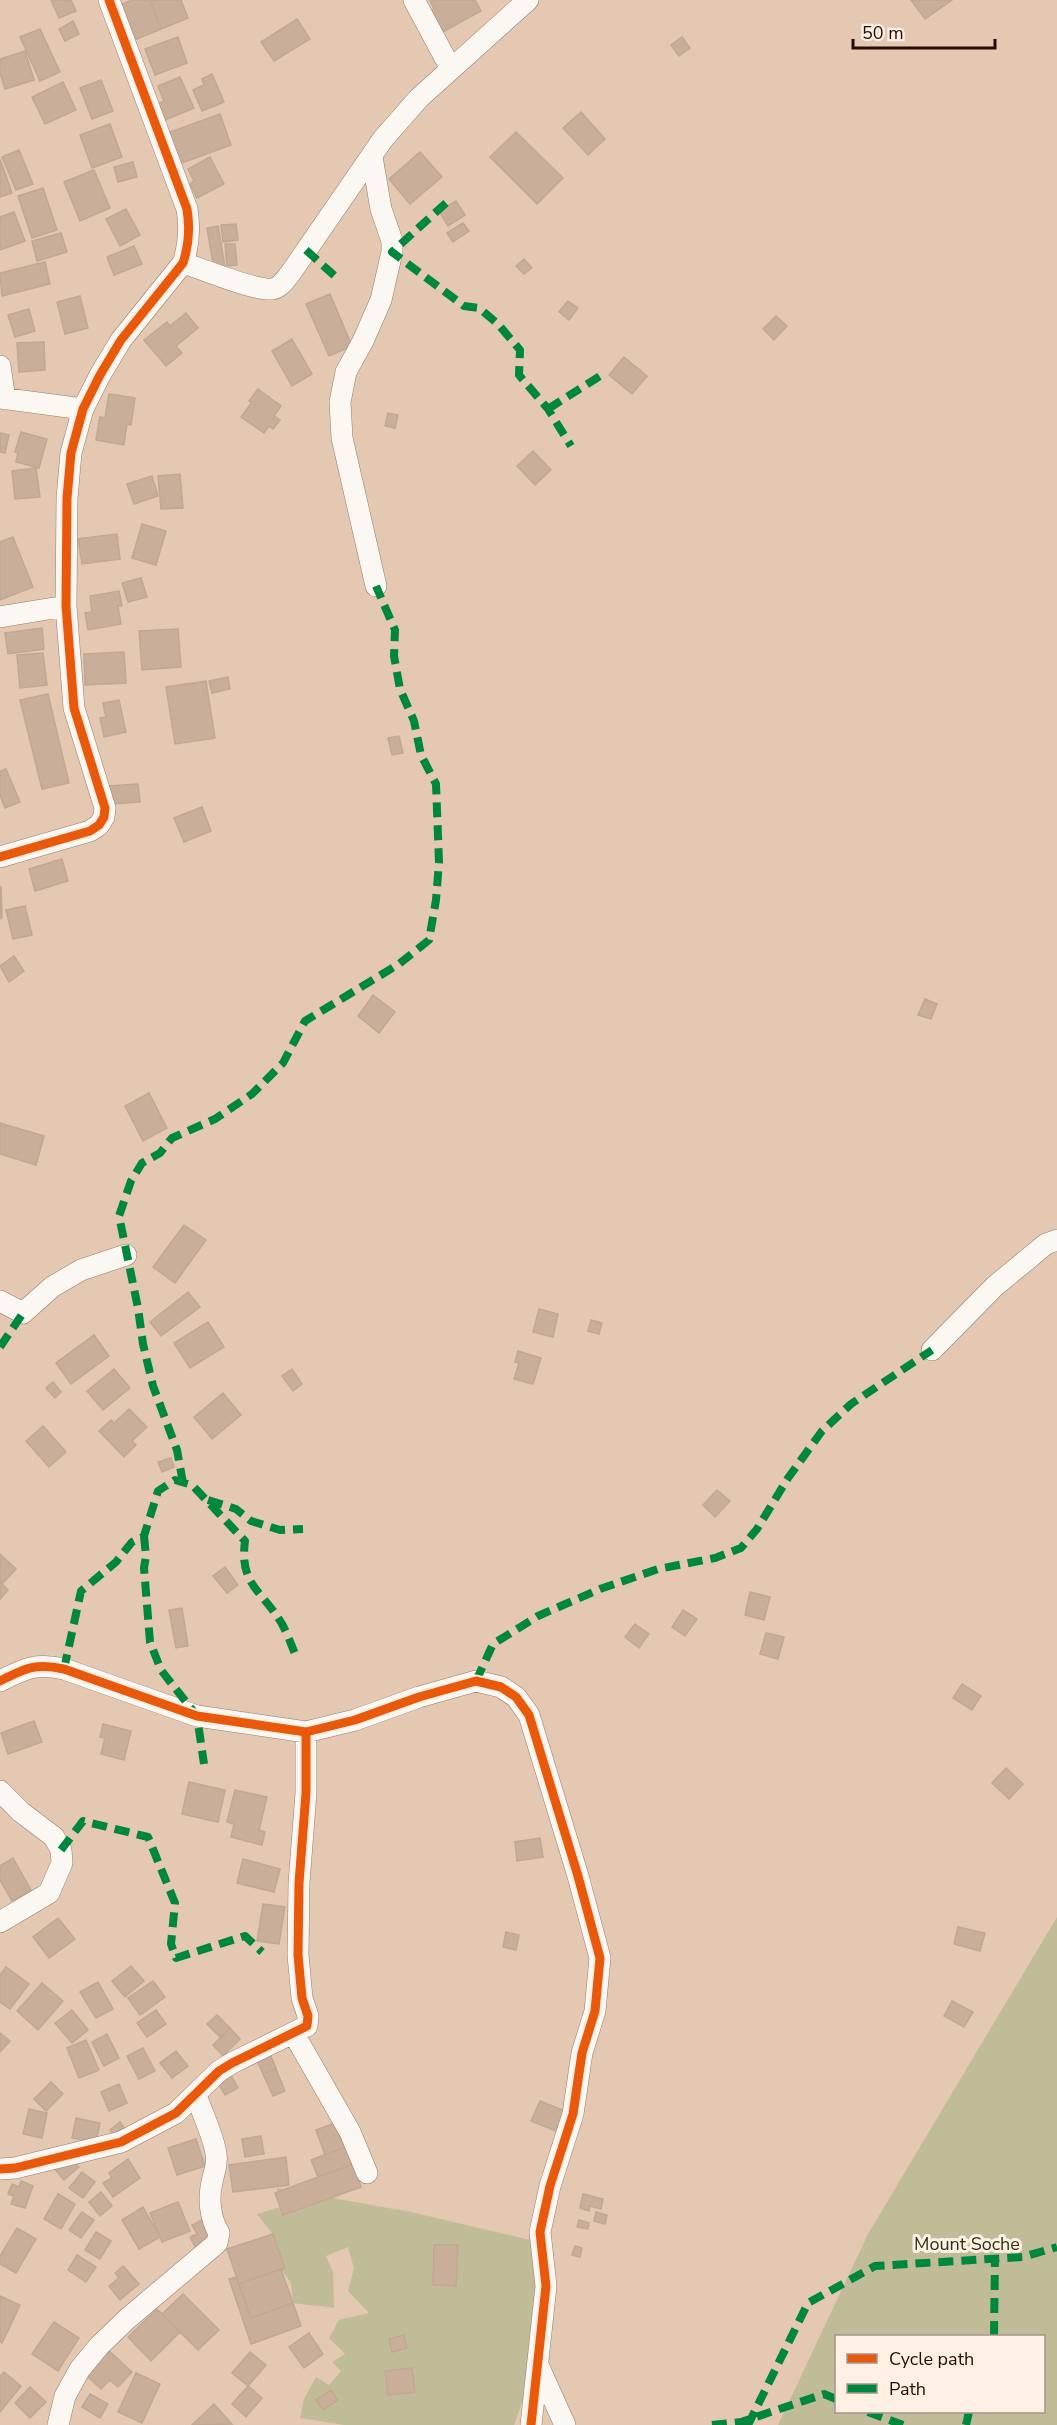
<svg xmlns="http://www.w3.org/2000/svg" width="1057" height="2425" viewBox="0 0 1057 2425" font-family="'Nunito Sans',sans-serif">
<rect width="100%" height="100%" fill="#e4c8b1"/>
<!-- green -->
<path fill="#c1bc98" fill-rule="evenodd" d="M1057 1917V2425H778L868 2234ZM1044 2336V2412H836V2336Z
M277 2188 411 2212 552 2245 540 2378 523 2400 514 2425H344L300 2418 304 2399 316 2377 329 2385 341 2371 332 2362 345 2354 329 2338 339 2320 369 2313 348 2291 354 2268 348 2247 326 2256 333 2272 334 2308 293 2303 291 2283 281 2269 285 2268 273 2234 257 2214 280 2207Z"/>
<!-- building -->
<path fill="#c9af9a" stroke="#c0a893" stroke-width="1.5" d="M51 0H71L76 11 59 18Z
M132 0H150L161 29 132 41 118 6Z
M150 0H181L188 18 161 29Z
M430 0H475L481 11 441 33 429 12 434 9Z
M911 0H952L925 19Z
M297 19 310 39 274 61 261 42Z
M73 21 79 34 65 41 59 29Z
M40 29 60 72 40 81 20 37Z
M178 37 187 63 155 75 145 49Z
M682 37 690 48 679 56 671 45Z
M25 51 34 80 5 89 0 73V59Z
M212 74 224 102 202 111 193 90 204 85 202 79Z
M180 77 194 108 165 120 158 104 164 101 158 86Z
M101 80 113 111 92 119 80 88Z
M63 82 76 110 45 124 32 97Z
M581 112 605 139 588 155 563 128Z
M220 114 231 145 176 165 165 134Z
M110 124 122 157 92 168 80 135Z
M516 132 563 178 537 204 490 157Z
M19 150 33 184 16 190 2 157Z
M420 152 442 177 410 204 389 179Z
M210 157 224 184 197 198 190 184 194 181 188 169Z
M0 159 12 193 0 197Z
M133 162 137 177 118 182 114 167Z
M94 170 110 208 80 221 64 182Z
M43 188 57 230 32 238 18 196Z
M456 201 465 215 448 226 439 211Z
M126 209 140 235 120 246 106 219Z
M14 212 25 241 0 250V217Z
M463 223 469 231 453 242 447 233Z
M236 224 238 240 223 242 221 225Z
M218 226 225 267 214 269 207 228Z
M61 233 67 252 37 261 32 241Z
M225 244H235L237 265 227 266Z
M134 246 142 264 114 275 107 257Z
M524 259 532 268 524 274 516 266Z
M45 262 50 284 2 296 0 273Z
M330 294 352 346 329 356 306 304Z
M80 296 88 328 65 334 57 302Z
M568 301 578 308 569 320 559 312Z
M29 309 35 331 15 337 8 315Z
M186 313 198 328 176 346 182 353 166 366 144 340 167 322 170 326Z
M776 316 787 326 774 340 763 329Z
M292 339 312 374 292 386 272 351Z
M44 342 45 370 19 372 17 343Z
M624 357 647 376 632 394 609 375Z
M258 389 281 406 274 416 280 420 273 429 269 426 264 433 241 417 252 402 249 401Z
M109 394 135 398 131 425 127 424 124 445 96 440 100 417 105 418Z
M388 413 398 415 395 428 385 426Z
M21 432 47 439 39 468 16 462 18 453 15 452Z
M0 433 9 435 5 453 0 452Z
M533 451 551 470 535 485 517 466Z
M36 468 40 497 15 499 12 471Z
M180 474 183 508 161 509 158 476Z
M152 476 158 496 134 504 127 484Z
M142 524 166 531 156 565 132 558Z
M117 534 120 559 82 564 78 539Z
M13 537 33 587 0 600V542Z
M141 578 147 597 128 602 122 583Z
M119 591 122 606H118L121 624 88 630 85 613 92 612 90 596Z
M42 628 44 649 8 654 5 633Z
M178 629 181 667 142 670 139 631Z
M124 652 126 683 85 685 84 654Z
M43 653 47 685 20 688 17 655Z
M228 677 230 689 212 693 209 681Z
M206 681 215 738 175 744 166 687Z
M48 694 69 783 42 789 20 700Z
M119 700 126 732 104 737 100 718 106 717 103 703Z
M399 736 403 753 392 755 388 738Z
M6 769 20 802 5 808 0 795V771Z
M138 784 140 802 110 804 108 786Z
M202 807 211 831 184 842 174 818Z
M62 859 68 881 35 891 29 869Z
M1 887 2 918 0 919V888Z
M25 906 32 935 13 939 6 910Z
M14 956 24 971 9 982 0 966Z
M373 995 395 1012 379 1033 358 1016Z
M925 999 937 1004 931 1019 918 1015Z
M149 1093 167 1128 143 1141 125 1106Z
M0 1123 44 1136 36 1165 0 1154Z
M184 1225 206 1240 175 1283 153 1267Z
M188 1292 200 1307 161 1336 150 1322Z
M539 1309 558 1314 553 1337 533 1332Z
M591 1320 602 1323 599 1334 588 1331Z
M208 1322 224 1347 190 1368 174 1343Z
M94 1335 109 1356 71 1384 56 1363Z
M518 1351 541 1358 533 1384 514 1379 519 1363 515 1362Z
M114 1369 130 1388 103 1410 87 1391Z
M292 1369 302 1384 293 1391 282 1376Z
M53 1382 61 1392 55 1398 46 1388Z
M223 1393 241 1415 212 1439 194 1417Z
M129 1409 147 1427 132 1441 136 1445 124 1457 99 1431 111 1420 114 1423Z
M43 1426 66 1452 49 1467 26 1441Z
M171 1458 174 1467 162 1472 158 1462Z
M717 1490 730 1501 715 1517 703 1505Z
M0 1554 16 1569 2 1584 8 1590 0 1599Z
M225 1567 238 1585 227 1593 213 1576Z
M750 1592 770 1597 764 1620 745 1615Z
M182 1608 188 1646 176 1648 169 1610Z
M683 1610 697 1619 685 1636 672 1627Z
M635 1624 649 1634 639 1648 625 1637Z
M766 1633 784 1637 778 1659 760 1654Z
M962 1684 981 1696 972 1710 953 1698Z
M34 1721 42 1742 8 1754 1 1733Z
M103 1724 131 1731 124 1760 101 1754 105 1738 100 1737Z
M1006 1768 1023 1784 1009 1799 992 1783Z
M189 1782 225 1790 218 1822 182 1814Z
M235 1790 267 1797 259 1830 265 1832 262 1845 231 1837 234 1824 227 1822Z
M540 1838 543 1857 517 1861 515 1842Z
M13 1858 31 1890 12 1901 0 1880V1866Z
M243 1859 280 1869 274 1892 237 1883Z
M263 1904 285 1907 279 1944 257 1941Z
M58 1918 75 1939 49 1958 33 1937Z
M958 1927 985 1933 980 1951 954 1944Z
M506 1932 519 1935 516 1950 503 1947Z
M131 1966 144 1981 125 1997 112 1981Z
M6 1967 29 1984 10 2009 0 2002V1975Z
M153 1981 165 1997 140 2015 128 1998Z
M98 1982 113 2009 96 2018 80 1992Z
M42 1983 63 2001 38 2030 17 2011Z
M952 2001 973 2012 964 2027 944 2016Z
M72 2010 88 2030 72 2043 55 2023Z
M156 2010 166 2024 147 2037 137 2023Z
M217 2015 230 2028 221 2038 207 2024Z
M230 2028 240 2039 223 2056 213 2045Z
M0 2033 10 2041 0 2052Z
M107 2034 119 2058 104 2066 92 2042Z
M86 2040 99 2070 79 2078 67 2048Z
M143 2048 155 2071 139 2079 127 2056Z
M176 2051 188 2066 172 2078 160 2063Z
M270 2054 276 2068 263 2074 257 2060Z
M276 2069 285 2091 273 2096 263 2074Z
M231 2075 238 2088 225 2095 218 2083Z
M51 2082 63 2094 46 2111 34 2099Z
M119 2084 127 2103 109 2111 101 2092Z
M540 2101 565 2111 556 2131 531 2121Z
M29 2109 47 2113 42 2138 23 2134Z
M76 2118 100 2123 96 2142 72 2138Z
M120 2122 126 2131 115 2138 110 2130Z
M338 2122 346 2147 325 2155 316 2130Z
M261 2136 264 2154 245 2157 242 2139Z
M196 2139 205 2166 177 2175 168 2148Z
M346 2147 353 2164 318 2177 311 2160Z
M68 2155 79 2167 64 2180 54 2168Z
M286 2157 289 2185 233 2192 229 2165Z
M128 2159 140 2178 113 2197 103 2183 112 2178 109 2173Z
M353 2164 361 2187 283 2215 275 2193Z
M82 2172 95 2182 83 2198 69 2188Z
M21 2181 33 2186 25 2208 11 2204 14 2196 8 2194 12 2184 19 2187Z
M101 2192 112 2206 100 2216 89 2202Z
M58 2194 75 2204 61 2229 44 2219Z
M583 2194 603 2199 601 2209 590 2206 589 2211 580 2208Z
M178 2202 190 2231 162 2242 150 2213Z
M143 2207 160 2237 139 2249 122 2220Z
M82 2212 94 2220 81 2238 69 2230Z
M596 2212 607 2215 605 2224 594 2221Z
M204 2219 214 2237 195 2247 190 2237 197 2234 192 2225Z
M579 2220 589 2223 588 2229 577 2227Z
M17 2228 36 2239 16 2273 0 2264V2256Z
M96 2232 111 2241 100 2259 85 2250Z
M273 2234 285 2268 239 2284 227 2249Z
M434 2245H458L456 2286 433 2285Z
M575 2246 582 2248 580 2257 572 2255Z
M77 2255 96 2267 86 2282 68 2270Z
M123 2266 139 2284 120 2300 109 2286 119 2278 115 2273Z
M281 2269 293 2303 251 2318 239 2284Z
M236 2277 251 2318 293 2303 301 2326 251 2344 229 2279Z
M183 2294 219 2330 198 2350 162 2314Z
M0 2296 20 2305 2 2343 0 2342Z
M157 2309 180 2332 151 2361 128 2337Z
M54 2322 79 2338 58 2371 32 2354Z
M309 2333 323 2354 304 2368 289 2347Z
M404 2335 407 2348 392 2352 389 2339Z
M106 2348 132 2372 118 2387 110 2380 101 2389 87 2376 95 2367 92 2363Z
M250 2352 266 2365 248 2386 232 2373Z
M412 2368 415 2392 388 2395 385 2371Z
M4 2372 21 2386 0 2412V2376Z
M136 2373 160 2384 142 2423 118 2412Z
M248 2386 262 2398 246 2417 232 2404Z
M30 2387 46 2402 30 2418 15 2403Z
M331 2390 338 2400 323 2410 316 2400Z
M90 2394 108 2404 100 2418 82 2407Z
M214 2404 232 2424 192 2425Z"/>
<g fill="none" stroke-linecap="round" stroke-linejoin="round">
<defs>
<path id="minor" d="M414 0 451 69
M372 157 381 209 392 241V252L381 300 363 341 346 372 340 402 342 438 376 586
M183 263C203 269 254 291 272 289 280 288 285 280 290 274L383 139 419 98 528 0
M0 366 5 399
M0 398 83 409
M0 617 66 606
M0 857 90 831 99 825 104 817 105 808 74 708 66 606 67 498 71 453 83 409 100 375 121 340 183 263C189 245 190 227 187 209L109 0
M0 1301 23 1313 52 1287 81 1270 126 1255
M932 1350 995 1286 1046 1244 1057 1240
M0 1681C26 1668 35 1663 64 1669L197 1716 306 1732 355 1720 419 1697 476 1681 501 1687 516 1697 529 1715 578 1876 600 1958 595 2011 582 2053 573 2114 550 2186 540 2232 546 2286 531 2425
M0 1791 21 1812 54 1837 61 1850 62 1863 49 1893 0 1922
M294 2034 350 2132 367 2173
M0 2169 15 2168 121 2142 176 2113 219 2071 232 2063 307 2026 308 2016 302 1998 298 1955 299 1883 306 1793V1732
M538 2365 565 2425
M58 2425 65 2396 80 2369 99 2346 127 2319 217 2243 219 2233C210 2218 208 2199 212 2182 214 2171 218 2166 216 2154 214 2137 202 2113 196 2095"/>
</defs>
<!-- minor casing -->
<use href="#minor" stroke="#937e6b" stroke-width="22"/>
<!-- minor -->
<use href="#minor" stroke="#fbf7f3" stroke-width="21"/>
<!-- quiet -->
<path stroke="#00873e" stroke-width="8" stroke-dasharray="15 8" stroke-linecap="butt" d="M446 203 392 252 464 306 479 308 498 324 520 350 519 375 548 409 571 446
M306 250 337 278
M548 409 600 376
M0 1347 23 1313
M183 1483 177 1450 153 1386 143 1344 138 1308 119 1216 131 1181 142 1163 160 1153 172 1138 215 1119 252 1094 283 1063 305 1021 399 964 429 940 436 900 439 862 436 784 421 755 414 721 400 689 394 656 395 630 376 586
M208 1500 236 1509 251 1521 280 1530 303 1529
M144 1536 146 1556 144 1568 150 1642 161 1670 197 1716 204 1764
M64 1669 81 1591 116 1562 132 1542 144 1536 158 1491 175 1480 192 1485 245 1541C239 1585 262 1590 282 1624 287 1633 291 1644 295 1654
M476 1681 493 1644 538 1616 600 1589 658 1569 715 1558 741 1548 757 1529 788 1478 822 1431 851 1404 932 1350
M61 1850 83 1821 148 1837 175 1903 171 1944 176 1958 245 1936 262 1952
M994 2336 995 2258
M868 2412 903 2425
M712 2425 741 2422 824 2394 836 2399
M748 2425 808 2303 875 2266 1023 2257 1057 2247
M966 2425 969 2412"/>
<defs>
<path id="cycleway" d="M0 857 90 831 99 825 104 817 105 808 74 708 66 606 67 498 71 453 83 409 100 375 121 340 183 263C189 245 190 227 187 209L109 0
M0 1681C26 1668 35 1663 64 1669L197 1716 306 1732 355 1720 419 1697 476 1681 501 1687 516 1697 529 1715 578 1876 600 1958 595 2011 582 2053 573 2114 550 2186 540 2232 546 2286 531 2425
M0 2169 15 2168 121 2142 176 2113 219 2071 232 2063 307 2026 308 2016 302 1998 298 1955 299 1883 306 1793V1732"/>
</defs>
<!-- cycleway casing -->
<use href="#cycleway" stroke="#fef0e5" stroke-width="13"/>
<!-- cycleway -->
<use href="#cycleway" stroke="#e8590c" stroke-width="9"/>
</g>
<g text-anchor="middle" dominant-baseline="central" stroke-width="6" stroke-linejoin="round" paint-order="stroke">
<!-- park labels -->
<g font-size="18" fill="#2b3412" stroke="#fef0e5">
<text x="967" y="2244">Mount Soche</text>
</g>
</g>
<!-- legend -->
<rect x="835" y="2335" width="210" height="78" fill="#fef0e5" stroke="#a79589" stroke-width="1.5"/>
<rect x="847" y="2354" width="30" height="9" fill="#e8590c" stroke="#a79589" stroke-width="1.5"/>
<text x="889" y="2365" font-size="18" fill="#240d00">Cycle path</text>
<rect x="847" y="2384" width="30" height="9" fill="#00873e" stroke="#a79589" stroke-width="1.5"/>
<text x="889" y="2395" font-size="18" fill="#240d00">Path</text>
<!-- scale -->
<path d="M853 39v9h142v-9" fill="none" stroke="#240d00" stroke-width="3"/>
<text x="862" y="39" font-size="18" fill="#240d00" stroke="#fef0e5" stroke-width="4.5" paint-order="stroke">50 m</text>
</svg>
